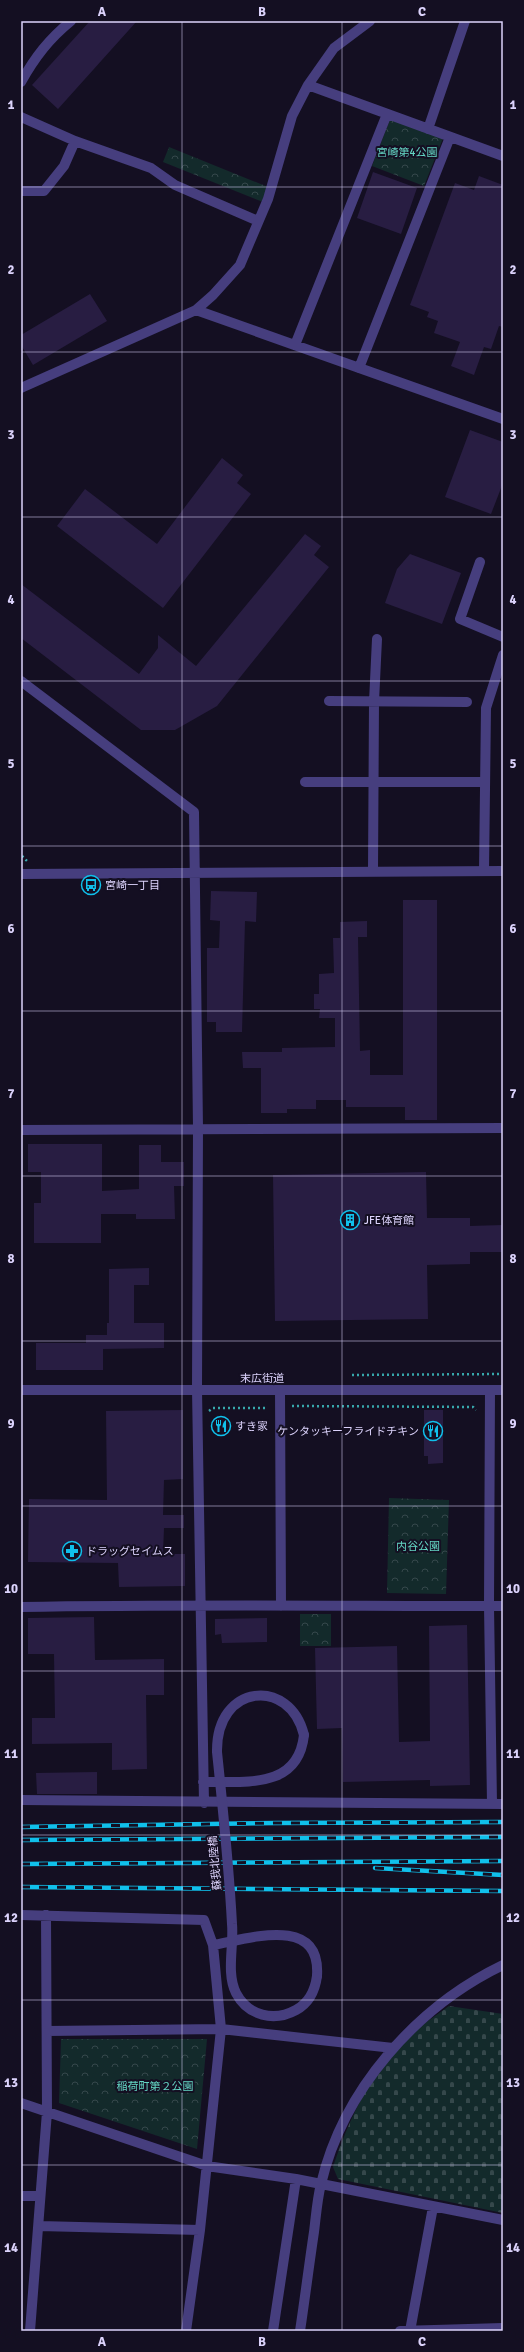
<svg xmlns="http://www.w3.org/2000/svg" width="524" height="2352" viewBox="0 0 524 2352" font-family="Signika,'Noto Sans JP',sans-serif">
<defs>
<pattern id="forest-crowns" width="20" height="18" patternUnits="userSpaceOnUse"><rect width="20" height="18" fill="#132a2b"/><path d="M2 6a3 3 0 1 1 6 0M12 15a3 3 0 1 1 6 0" fill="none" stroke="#35484b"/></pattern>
<pattern id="cemetery-stones" width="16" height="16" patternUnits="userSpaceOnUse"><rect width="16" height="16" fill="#132a2b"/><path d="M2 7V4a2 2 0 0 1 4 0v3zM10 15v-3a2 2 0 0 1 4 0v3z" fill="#35484b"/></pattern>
</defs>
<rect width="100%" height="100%" fill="#140f22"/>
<!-- forest -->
<path fill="url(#forest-crowns)" d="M391 117 443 138 424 186 372 166Z
M169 147 268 187 263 202 163 162Z
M389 1498 449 1500 446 1594 387 1593Z
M300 1614H331V1646H300Z
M61 2039H207L197 2149 59 2103Z"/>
<!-- cemetery -->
<path fill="url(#cemetery-stones)" d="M449 2006 503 2014V2213L338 2179 333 2167C349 2120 370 2072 407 2038 420 2026 435 2016 449 2006Z"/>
<!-- building -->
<path fill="#281d42" d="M90 21H137L58 109 32 85Z
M373 172 417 188 401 234 357 218Z
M479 176 503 185V327L499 326 491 349 484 347 474 375 451 366 460 342 434 333 438 321 427 317 429 312 410 305 455 183 474 190Z
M90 294 107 321 33 365 21 345V335Z
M470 430 503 442V483L491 514 445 497Z
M222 458 243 475 237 483 251 494 163 608 57 526 85 489 157 544Z
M305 534 321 546 314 555 329 567 217 706 175 730H141L21 638V584L139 674 158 648V635L196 666Z
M410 554 461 573 442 624 385 603 397 569Z
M211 891 257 892 256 922 245 921 242 1032H216V1022H207V948H219L220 921 210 920Z
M403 900H437V1120H405V1107H346V1100H316V1109H287V1113H261V1068H243L242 1052H282V1048L335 1047V1018H319L320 1009H314V994H319V974L334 973 333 938H340V922L367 921V937H358L360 1051 370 1050V1075H403Z
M28 1144H102V1191L139 1189V1145H161V1162H184V1186H174L175 1219H136V1214H101V1243H34V1203H41V1172H28Z
M426 1172 427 1218H470V1226L503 1225V1252H470V1264L427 1265 428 1319 275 1321 273 1175Z
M149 1268V1285H134V1323H164V1348L103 1349V1370H36V1343H86V1335H107V1323H109V1269Z
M183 1410V1479L164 1480 163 1515H184V1528H164L163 1554H185V1586L119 1587 118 1563 28 1562 29 1499 107 1500 106 1411Z
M424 1410H443V1463L428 1464V1456H424Z
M94 1617 95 1660 164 1659V1695H146L147 1769 112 1770V1743L32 1744V1718H55L54 1654H28V1618Z
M267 1618V1642L222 1643 221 1634 215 1635V1619Z
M467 1625 470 1785 430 1786V1780L343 1782 342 1728 317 1729 315 1648 397 1646 399 1742 430 1741 429 1626Z
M97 1772V1794H37L36 1773Z"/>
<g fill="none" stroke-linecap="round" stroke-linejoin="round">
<!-- path -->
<path stroke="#37a8ac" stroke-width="2.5" stroke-dasharray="2 3" stroke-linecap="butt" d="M22 856 27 861
M352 1375 503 1374
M292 1406 473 1407 476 1410
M209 1411 213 1408H267"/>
<!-- minor -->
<path stroke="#463e7e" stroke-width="10" d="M21 82C35 57 49 39 71 21
M308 85 503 156
M21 117 75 141 151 168 175 185 258 221
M428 129 465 21
M21 191H44L64 166 75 141
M196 310 503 419
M295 345 387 114
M359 368 450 137
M21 388 196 310 213 295 240 265 268 199 292 116 308 85 334 48 370 21
M480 562 460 619 503 637
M21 681 194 812 198 1128 197 1390 204 1803
M329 701 467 702
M305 782H485
M373 871 374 702 377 639
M484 871 486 708 503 655
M21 874 503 871
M21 1130 503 1128
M21 1390H503
M280 1390 281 1606
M490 1390 489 1606 492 1804
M21 1607C182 1604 342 1606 503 1606
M203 1782C245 1781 298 1790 304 1735
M21 1800 503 1804
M21 1915 204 1920 213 1945 221 2029 200 2230 186 2331
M213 1945C248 1939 321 1914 317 1976
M47 2031 221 2029 393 2048
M21 2103 207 2166 296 2179 503 2220
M21 2196H40
M39 2226 200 2230
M30 2331 47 2112 46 1915
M273 2331 296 2179
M300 2331C305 2298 309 2265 314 2232 316 2216 317 2200 321 2184 343 2090 416 2007 503 1965
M400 2331 503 2328
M410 2331 433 2207"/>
<defs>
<path id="rail" d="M21 1827 276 1823 503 1822
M21 1840 503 1837
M21 1864 503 1861
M375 1868 503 1875
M21 1887 503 1891"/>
</defs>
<!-- rail casing -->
<use href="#rail" stroke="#10c0eb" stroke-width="4.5"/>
<!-- rail -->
<use href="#rail" stroke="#140f22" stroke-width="3" stroke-dasharray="9" stroke-linecap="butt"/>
<!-- minor-bridge -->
<path stroke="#463e7e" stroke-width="10" d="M304 1735C290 1677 216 1683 217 1752 223 1809 229 1867 232 1924 234 1946 226 1973 236 1993 248 2016 274 2022 296 2010 309 2003 315 1991 317 1976"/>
</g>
<!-- grid -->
<path fill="none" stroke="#dcd3fc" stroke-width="1" stroke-opacity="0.55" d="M182 21V2331M342 21V2331M21 187H503M21 352H503M21 517H503M21 681H503M21 846H503M21 1011H503M21 1176H503M21 1341H503M21 1506H503M21 1671H503M21 1835H503M21 2000H503M21 2165H503"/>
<!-- icons -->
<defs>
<symbol id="bus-ring" viewBox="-11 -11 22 22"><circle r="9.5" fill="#140f22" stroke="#10c0eb" stroke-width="1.5"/><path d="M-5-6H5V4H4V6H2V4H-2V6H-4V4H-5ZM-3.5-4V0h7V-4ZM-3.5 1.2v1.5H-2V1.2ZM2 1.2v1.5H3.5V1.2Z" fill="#10c0eb"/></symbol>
<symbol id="building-ring" viewBox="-11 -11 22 22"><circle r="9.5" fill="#140f22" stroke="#10c0eb" stroke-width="1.5"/><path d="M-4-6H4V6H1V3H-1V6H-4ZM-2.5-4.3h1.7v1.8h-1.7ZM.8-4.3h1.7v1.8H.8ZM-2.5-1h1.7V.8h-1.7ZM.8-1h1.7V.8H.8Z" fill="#10c0eb"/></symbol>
<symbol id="restaurant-ring" viewBox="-11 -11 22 22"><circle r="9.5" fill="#140f22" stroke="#10c0eb" stroke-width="1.5"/><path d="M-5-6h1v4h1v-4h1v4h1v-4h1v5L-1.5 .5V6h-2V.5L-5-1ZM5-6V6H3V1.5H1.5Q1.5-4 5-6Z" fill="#10c0eb"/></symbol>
<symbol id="pharmacy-ring" viewBox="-11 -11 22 22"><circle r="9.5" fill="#140f22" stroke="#10c0eb" stroke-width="1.5"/><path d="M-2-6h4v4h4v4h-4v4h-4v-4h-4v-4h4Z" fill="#10c0eb"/></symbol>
</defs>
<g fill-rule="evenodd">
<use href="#bus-ring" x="80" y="874" width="22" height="22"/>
<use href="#building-ring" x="339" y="1209" width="22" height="22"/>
<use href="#restaurant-ring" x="210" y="1415" width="22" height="22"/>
<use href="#restaurant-ring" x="422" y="1420" width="22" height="22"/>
<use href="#pharmacy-ring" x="61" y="1540" width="22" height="22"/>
</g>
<g text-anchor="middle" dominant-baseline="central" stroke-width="4" stroke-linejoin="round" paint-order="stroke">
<!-- park labels -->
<g font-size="11" fill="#64d7c5" stroke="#140f22">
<text x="407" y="152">宮崎第4公園</text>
<text x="418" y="1546">内谷公園</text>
<text x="155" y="2086">稲荷町第２公園</text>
</g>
<!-- poi labels -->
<g font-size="11" fill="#dcd3fc" stroke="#140f22" text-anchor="start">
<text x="105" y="885">宮崎一丁目</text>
<text x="364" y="1220">JFE体育館</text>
<text x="235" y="1426">すき家</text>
<text x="419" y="1431" text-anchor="end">ケンタッキーフライドチキン</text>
<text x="86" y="1551">ドラッグセイムス</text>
</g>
<!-- street labels -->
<g font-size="11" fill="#dcd3fc" stroke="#140f22">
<text x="262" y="1378">末広街道</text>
<text transform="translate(215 1863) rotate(-95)">蘇我北陸橋</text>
</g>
</g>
<!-- border -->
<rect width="524" height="2352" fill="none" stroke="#140f22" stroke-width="44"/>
<rect x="22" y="22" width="480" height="2308" fill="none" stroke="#dcd3fc" stroke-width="1.5"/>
<g font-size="13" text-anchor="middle" font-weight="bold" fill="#dcd3fc">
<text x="102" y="16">A</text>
<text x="262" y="16">B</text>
<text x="422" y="16">C</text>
<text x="11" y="109">1</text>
<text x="513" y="109">1</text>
<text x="11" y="274">2</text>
<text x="513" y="274">2</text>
<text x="11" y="439">3</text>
<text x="513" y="439">3</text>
<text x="11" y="604">4</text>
<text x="513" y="604">4</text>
<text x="11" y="768">5</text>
<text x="513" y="768">5</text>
<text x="11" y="933">6</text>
<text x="513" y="933">6</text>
<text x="11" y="1098">7</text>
<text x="513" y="1098">7</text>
<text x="11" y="1263">8</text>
<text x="513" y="1263">8</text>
<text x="11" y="1428">9</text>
<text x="513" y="1428">9</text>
<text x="11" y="1593">10</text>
<text x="513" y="1593">10</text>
<text x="11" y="1758">11</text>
<text x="513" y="1758">11</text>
<text x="11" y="1922">12</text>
<text x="513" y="1922">12</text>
<text x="11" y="2087">13</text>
<text x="513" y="2087">13</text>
<text x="11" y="2252">14</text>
<text x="513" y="2252">14</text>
<text x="102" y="2346">A</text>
<text x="262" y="2346">B</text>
<text x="422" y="2346">C</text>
</g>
</svg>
